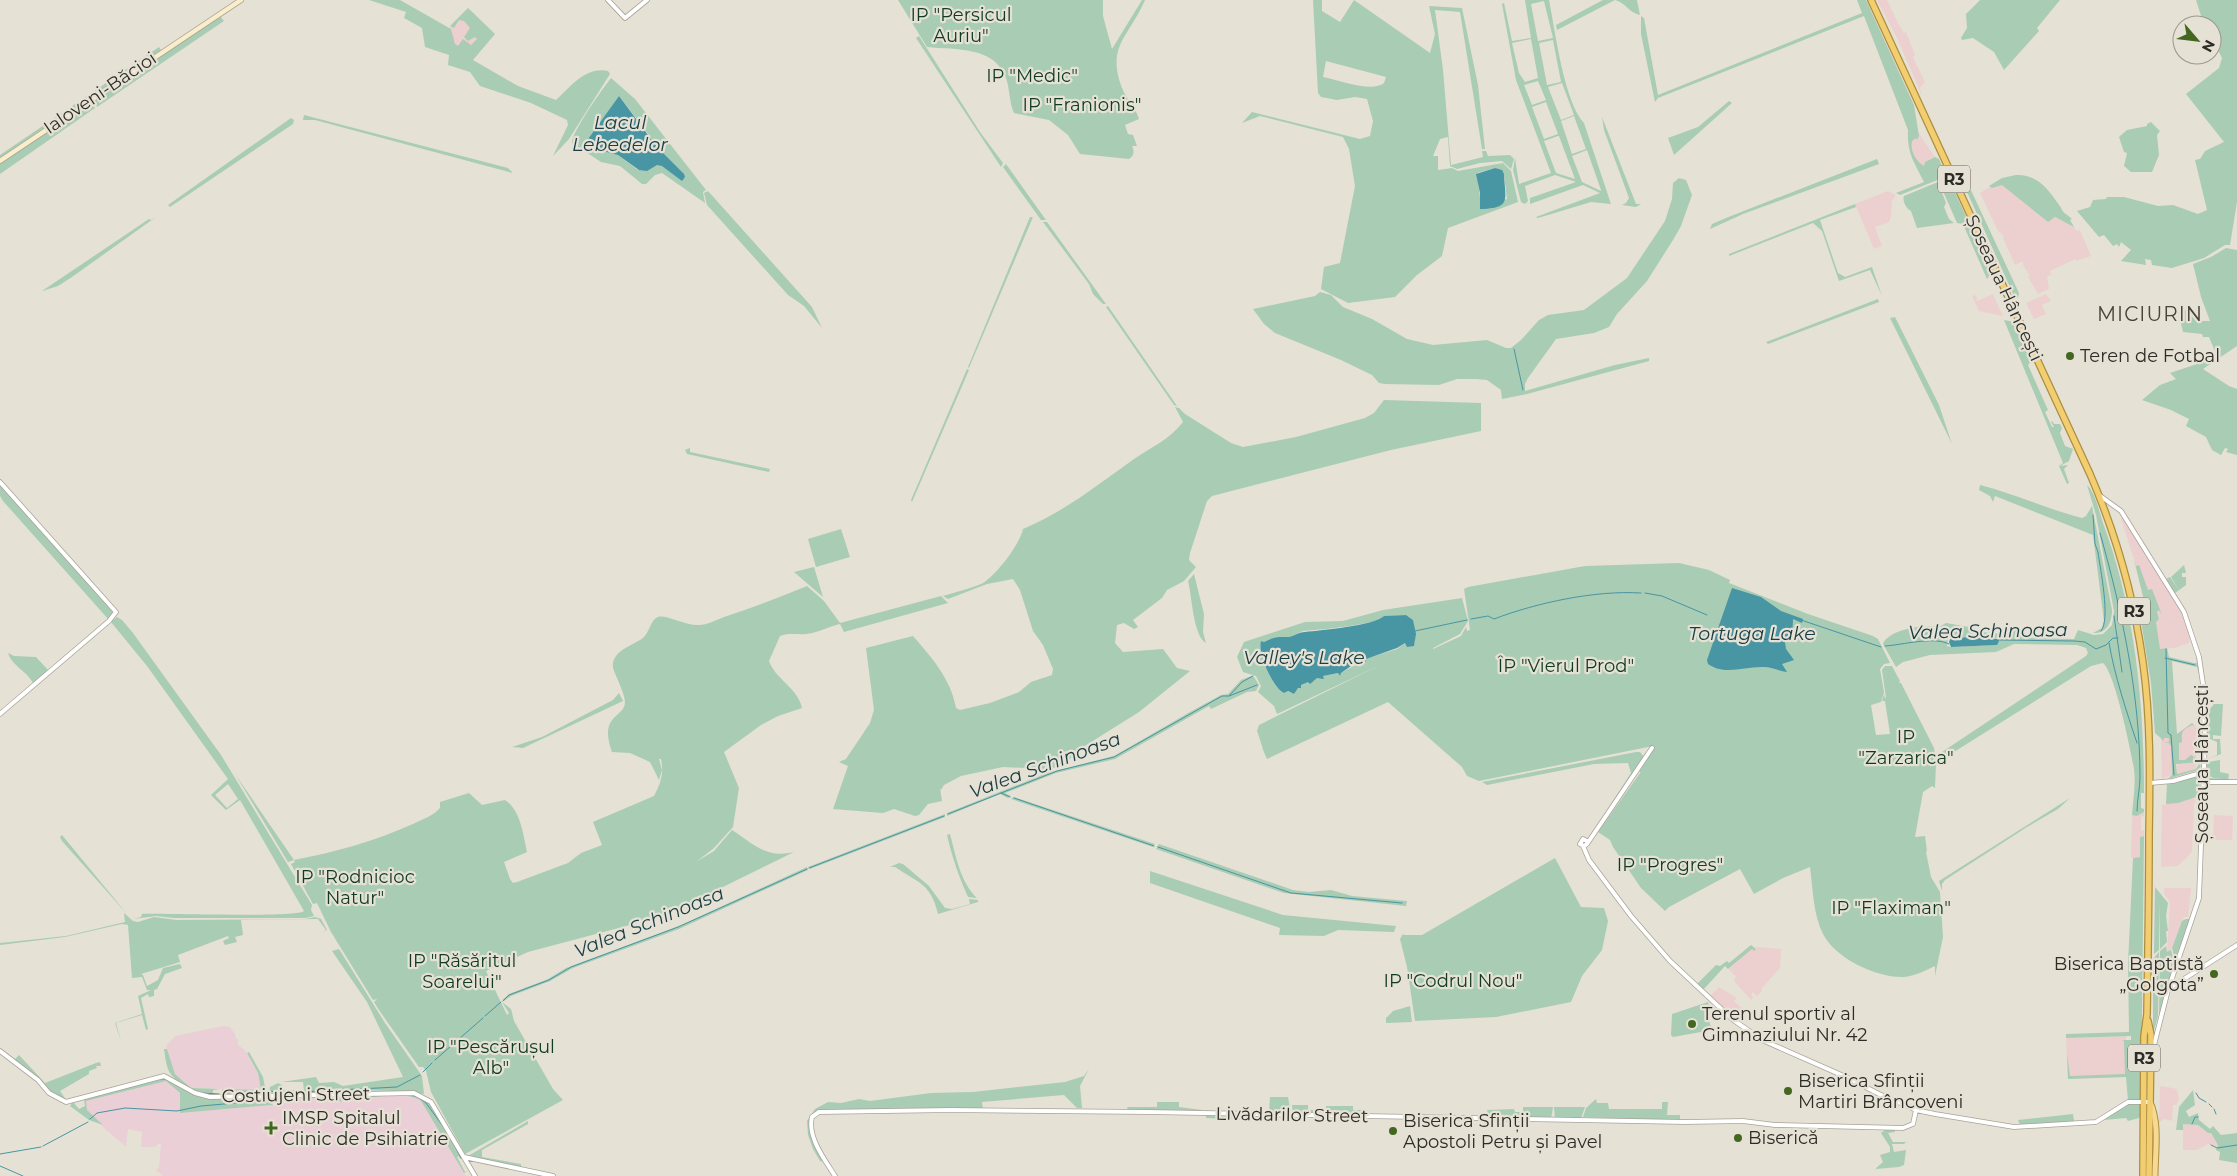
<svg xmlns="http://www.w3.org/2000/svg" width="2237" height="1176" viewBox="0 0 2237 1176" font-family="Montserrat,sans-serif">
<rect width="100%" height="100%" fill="#e6e1d5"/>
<!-- commercial -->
<path fill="#ebd0cf" d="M1877 0H1887L1899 25 1904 33 1906 32 1915 55 1913 57 1925 82 1920 88 1922 96 1898 40Z
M468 8 495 34 474 58 455 45 449 28Z
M1918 132 1935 157 1925 162 1927 166 1920 170 1909 145V137Z
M2002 184 2048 222 2055 217 2074 227 2077 231 2080 230 2091 256 2076 261 2075 259 2050 271 2051 275 2047 276 2049 289 2038 294 2028 277 2030 276 2023 265V261L2015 265 2003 238 2004 236 1998 231 1980 193 1991 186 1992 188Z
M1888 191 1896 195 1892 201 1891 217 1889 222 1875 227 1882 246 1874 249 1855 204Z
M1993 294 1997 303 2003 316 1979 311 1972 296 1976 295 1977 301Z
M2046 294 2051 301 2042 305 2046 314 2034 319 2026 303Z
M2124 518 2185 617 2190 636 2189 643 2175 648 2160 649 2152 636 2136 566 2121 519Z
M2192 723 2197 728 2196 769 2177 774 2178 734Z
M2163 734 2171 735 2172 775 2162 779 2161 739Z
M2194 797 2196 802 2194 804 2192 852 2178 866 2161 867 2162 805Z
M2144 812V816L2141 817V831L2144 830V836L2140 837V857L2131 858 2132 815 2137 816Z
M2214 815 2233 816 2232 840H2213Z
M2164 888H2191L2188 917H2184L2170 952H2167L2170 902 2164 894Z
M1757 947 1781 949 1780 968 1761 989 1762 991 1757 996 1753 992 1751 994 1753 998 1751 1000 1734 981 1736 977 1729 969 1747 953 1752 949 1754 951Z
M1719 987 1737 998 1734 1001 1744 1010 1738 1016 1728 1007 1723 1009 1710 996Z
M2126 1036 2125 1077 2068 1079 2066 1038Z
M2162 1086 2177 1089 2179 1099 2176 1105H2173L2172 1121 2164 1119 2159 1123 2160 1087Z
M2183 1124 2198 1125 2208 1133 2210 1132 2218 1145 2216 1147 2208 1144 2197 1150H2183Z"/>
<!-- medical -->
<path fill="#ead0d6" d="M223 1026 230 1027 235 1034 236 1039H238V1045L245 1050 258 1073 261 1090 191 1088 175 1074 166 1046 175 1036Z
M166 1081 180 1093V1113L247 1106 272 1105 273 1106 304 1098 323 1096 324 1100 329 1098 333 1101 397 1095 415 1096 421 1101 466 1176H163L156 1170 159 1167 161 1144H158L155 1147H141L142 1132 128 1129 126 1147 105 1129 87 1110 86 1101Z"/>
<!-- green -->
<path fill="#a9ccb4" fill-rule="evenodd" d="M369 0H400L451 29 455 44 458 46 463 39 471 45 477 39 475 37 468 41 464 37 470 28 464 21 459 20 454 28 450 26 468 8 495 34 473 60 518 86 556 100C570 87 586 66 608 71L610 74 569 139 553 156 568 125 567 120 531 103 480 86 470 72 448 65 449 55 425 47 422 28 404 18 406 12Z
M898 0H1103V16L1112 49 1142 0H1145C1129 37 1106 46 1122 88 1126 99 1136 108 1139 119L1125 125 1128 134 1133 135 1137 146H1132C1134 151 1135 155 1129 159L1080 154 1068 135 1049 120 1014 113C1009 102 1010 89 1006 78 994 46 957 50 927 47Z
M1313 0H1322V11L1340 22 1354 0 1430 53 1435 34 1429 6 1462 8 1478 85 1485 149H1482L1460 12 1435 10 1443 70 1451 165 1483 157 1482 151H1486L1488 156 1510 155 1514 159 1511 169 1502 161 1480 163 1457 169 1450 166 1448 137 1440 139 1433 156H1438V170L1452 168 1458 171 1503 163 1511 171 1518 202 1448 228 1442 256 1417 275 1395 297 1348 303 1321 289 1324 267 1340 263 1355 186 1349 149 1343 137 1260 116 1242 123 1252 112 1360 139 1370 136 1373 121 1367 99 1355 97 1337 100 1321 97 1318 93ZM1326 61 1386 77 1384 83C1372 93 1339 80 1323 77ZM1495 168 1504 174 1507 199 1481 206 1477 173Z
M1525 0H1549C1555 30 1564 102 1584 123L1611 204 1591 202 1538 218 1536 217 1600 193 1583 185 1530 204V198L1576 182 1555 175 1525 186 1528 201 1525 204 1521 202 1513 170 1515 158 1519 184 1551 173 1516 80 1502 4 1504 3 1512 41 1531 38ZM1544 1 1553 38 1538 41 1531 4ZM1531 39 1538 78 1525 82 1519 73 1512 43ZM1553 40 1561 82 1547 85 1539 43ZM1538 81 1546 100 1532 105 1524 85ZM1562 83 1574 115 1561 120 1548 87ZM1546 102 1558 134 1544 139 1532 107ZM1574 116 1586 149 1572 154 1561 121ZM1558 136H1559L1575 179 1556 173 1544 141ZM1587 150 1601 190V191L1582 182 1572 156Z
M1603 0H1637L1640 15C1629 13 1625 2 1615 0L1557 30 1556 25Z
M1857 0H1866L1908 92 1914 105 1919 136 1917 140 1916 138 1912 141C1910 150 1915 161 1924 166L1925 162 1935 157 1939 159 1946 175 1945 177 1900 195 1896 193 1924 182C1914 161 1907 154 1908 130L1864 16 1658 98 1655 102 1641 34V16L1644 18 1658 95 1862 13Z
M1980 0H2060L2037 28 2039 31 2004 70 1994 52 1973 38 1962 40 1961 38 1967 28 1966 14Z
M2196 0H2237V202L2230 245H2225L2204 258 2172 268 2152 265 2151 260 2145 259 2146 265 2121 261 2131 250 2121 242 2119 247 2117 244 2113 246 2104 235 2099 237 2077 211 2090 207 2093 200 2106 199 2107 197H2124L2158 206 2173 205 2198 214 2207 210 2195 160 2200 159 2205 151 2224 142 2186 94 2219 68 2222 58 2212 38V25H2204Z
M220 16 224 21 97 107 94 100Z
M919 36 980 132 1003 163 1001 167 916 38Z
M159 47 161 50 0 158V155Z
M611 78 635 99 706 190 703 192 705 203 662 173 655 175 646 184H642L620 166 601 162 572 143C571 133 603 88 611 78ZM619 96 649 135 638 170 618 155 587 142Z
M1729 101 1732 103 1674 155 1668 138 1698 127Z
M92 102 95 108 0 174V164Z
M304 115 508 168 513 173 315 120H303Z
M1602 117 1636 204H1641L1636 207 1622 205 1626 203 1629 198 1604 130Z
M291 118 294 120 293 124 170 207 168 205Z
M2151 122 2160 131 2157 135 2159 155 2152 172H2131L2124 166 2127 153 2124 152 2119 137 2127 130 2147 126V124Z
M1877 159 1879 164 1743 214 1710 229 1712 224 1731 216Z
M1006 164 1046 220H1041L1003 167Z
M1958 172 1969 186 2019 293 2018 298H2015Z
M2016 175C2037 174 2048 189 2059 205 2061 207 2063 213 2066 214 2068 216 2070 217 2072 219L2070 220 2074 227 2055 217 2048 222 2002 185 1992 188 1989 186 2002 178Z
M1679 178 1686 180 1692 195 1681 226 1673 240 1647 281 1617 314 1609 327 1594 333 1556 339 1528 378 1525 384V391L1615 365 1649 358V361L1527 394 1502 399 1501 390 1487 380 1477 379H1457L1439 385 1385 384 1379 383 1372 375 1341 360 1275 333 1264 324 1253 309 1315 296 1320 292 1331 295 1343 307 1372 319 1407 339 1433 345 1487 340 1506 348H1511L1521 340 1539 320 1548 315 1584 310 1627 278 1665 221 1672 199 1673 183Z
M1946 179 1950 182 1992 272 1987 279 1963 224 1957 223 1939 182Z
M1938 182 1946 203 1944 207 1949 219 1954 223 1917 228 1911 211C1906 209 1902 200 1904 196Z
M708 191 812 307 822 328 804 306 788 295 707 205 704 193Z
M1855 204 1856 207 1820 220 1838 273 1845 277 1872 267 1882 296 1870 270 1839 281 1822 231 1813 223 1729 256V254Z
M156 217 72 277 58 286 42 291 149 219 151 220Z
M1030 217H1033L969 368 968 367Z
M1043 222H1047L1106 304H1103L1093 294 1089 284Z
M2226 248 2237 250V346L2203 369 2229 386 2237 389V455L2226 452 2228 449 2225 448 2221 455 2212 450 2206 437 2186 426 2189 419 2171 410 2142 400 2160 385 2176 379 2170 373 2197 364 2216 354 2209 337H2203L2202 334 2183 332 2178 311 2184 309 2197 321H2210L2201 297 2193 264 2211 257Z
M1878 299 1879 302 1768 344 1766 342Z
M1108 306 1177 406 1174 405 1106 307Z
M1895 317 1939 405 1952 444 1890 318Z
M2004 320 2014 322 2032 360 2028 365 2048 410 2045 412 2052 427H2054L2051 422 2052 421 2054 424H2060L2062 428 2060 433 2065 446 2073 449 2069 461 2060 466 2068 465 2064 469 2069 483 2067 484 2059 466 2063 463Z
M967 369 969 370 912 502 911 500Z
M1384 400 1481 403V431L1391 450 1212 496 1207 501 1190 553 1189 560 1196 567 1184 581 1167 590 1162 598 1133 620 1138 627 1134 629 1124 623 1117 625 1115 643 1123 652 1163 649 1177 668 1190 671 1139 712 1080 749 1067 762 1058 767 1047 769 1003 767 961 776 944 785 941 790 940 788 942 801 928 804 919 815 915 816 894 809 883 813 833 809 848 766 839 762 846 759 870 723 874 710 866 648 913 636C932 658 951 679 956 708L960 710 990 703 1019 692 1031 682 1052 675 1053 669 1043 645 1033 631 1020 590 1013 579 987 584 948 599 943 596C955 592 969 589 981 584 995 577 1020 544 1023 529 1064 512 1099 484 1134 459 1153 446 1169 440 1183 422L1175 407 1179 408 1185 414 1231 443 1243 447 1296 437 1365 418 1374 413Z
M690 448V452L770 469 769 472 687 454 685 450Z
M0 484 114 612 111 618 108 617 109 620 3 501 0 496Z
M1980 485C2015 494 2047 509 2082 518L2086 516 2092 506 2112 610C2112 622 2107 634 2093 633L2102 628 2104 621 2093 535 1995 496 1993 502 1990 496 1979 490Z
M2087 485C2095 492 2099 511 2103 523 2135 610 2144 700 2144 793H2141V808L2144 809V812L2137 816 2132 815C2133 800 2136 784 2134 769 2131 751 2115 673 2103 663L2091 666 1938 762 1937 754H1939L2086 656 2088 653 2086 648 2077 645 2014 644 1996 652 1930 655 1903 662 1896 667 1883 644C1888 629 1926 624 1939 627L1946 623 1969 627 1970 631C1982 633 1991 632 2002 634L2008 628 2029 635 2030 638 2074 639 2078 630 2094 635 2103 634 2112 625 2114 611 2096 515ZM1948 637 1987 640 1997 638V645L1951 647 1947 646Z
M841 529 850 557 816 567 808 539Z
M2134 560 2136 566 2139 565 2148 590 2152 589 2162 615 2159 610 2157 612 2159 619 2156 622 2160 649 2167 648 2169 657 2194 663H2197L2196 653 2199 674 2197 667 2172 661 2177 734 2192 723 2195 726 2202 717 2195 726 2192 725C2182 730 2181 732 2182 742L2179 743V760H2185L2191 755 2201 762 2176 764 2177 774 2196 769 2199 764 2201 766 2198 770 2168 779 2172 775 2171 746 2169 743 2164 742H2169V738H2164V741L2155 733 2151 683 2138 602 2144 600Z
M1679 563 1709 570 1730 580 1729 583 1808 614 1873 636 1878 639 1890 663 1884 664 1880 669 1884 692 1881 702 1871 705 1876 735 1890 734 1885 701H1882L1884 694 1885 698H1886L1882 670 1885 666H1892L1900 681 1899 683H1901L1934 748 1936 764 1935 788 1932 786 1923 792 1915 837 1925 836 1927 851 1926 852 1931 877 1940 892 1943 937 1935 976V966C1927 970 1914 976 1904 977 1876 978 1835 958 1823 934 1813 914 1813 889 1810 867L1783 878 1754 894 1740 869 1669 907 1665 911 1641 888 1613 847 1610 840 1598 832 1640 773V770L1653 750V746L1479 781 1467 776 1462 767 1388 702 1267 759C1262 749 1261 741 1257 731L1259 725 1380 665 1277 714 1274 706 1258 692 1261 686 1256 676 1243 672 1237 657 1244 642 1305 622 1343 621 1383 610 1462 598 1468 621 1460 634 1433 648V649L1461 636 1466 627 1467 631 1470 630 1464 589 1468 587 1585 566ZM1384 616 1406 615 1413 620 1415 643 1408 647 1405 643 1397 649 1365 659V662L1363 659 1357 662V664L1341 673 1340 676 1338 673C1323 676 1300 680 1294 694L1287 691 1284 693C1273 688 1257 653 1261 641L1264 642C1273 638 1277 637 1286 637 1292 638 1298 632 1304 631 1322 629 1373 626 1384 616Z
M2184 565 2186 573H2182V577H2186V585L2175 593 2166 579 2170 577 2179 590 2171 577Z
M814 567 823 597 794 572Z
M1194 574 1204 614 1203 632 1206 643C1193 636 1192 595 1188 581Z
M807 586 824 601 840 623 941 596 948 603 844 632 840 624C830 626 822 631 812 633 801 636 791 632 780 636L769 661C775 679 798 688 802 708L778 716 761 725 724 752 739 788 733 827 714 848 696 862 714 851 732 830C753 843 765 859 794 852L664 916 528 952 486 971 507 1015 509 1013 502 1002 511 1009 514 1021 553 1089 563 1100 465 1154 431 1092 426 1071 423 1067H419L379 1010 374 1002 377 999 373 1000 331 932 317 903 313 904 291 864 295 862 294 860 288 862 235 774 294 860C336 852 375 841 413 824 423 819 433 816 440 808V802L469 793 482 805 505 800C521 811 523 834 527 852L504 862 510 879 513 883 517 882 568 863 581 853 602 845 593 822 654 796C661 783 664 773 661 759H659L662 770 659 780 650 762 630 753 612 752C598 714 625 718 625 702 625 694 616 677 613 668 611 651 632 646 643 638 650 632 650 620 658 617 665 614 686 626 699 625 707 625 716 620 724 617 752 608 780 597 807 586Z
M117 617 122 620 133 633 221 755 312 905 311 910 314 916 305 918H174L156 916 133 919 141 917 142 914C162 913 297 918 304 911L240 800 226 810 211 795 228 779 147 666 111 622ZM228 784 238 799 227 808 215 795Z
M8 653 14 656 36 657 48 670 1 712 33 683C27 671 12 666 8 653Z
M1251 676 1254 677 1259 685 1256 691 1247 692 1211 709 1209 706 1115 759 1056 773 1005 793 1011 796 1008 798 1000 794 947 816V813L1047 773 1114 756 1190 712 1221 695 1228 694 1241 680Z
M619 693 623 701 523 748 512 747 542 737 613 700Z
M2214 704H2223L2221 736 2213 735V739H2220L2221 754 2208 759 2217 755V742L2206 737 2207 712 2208 711V737L2209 710Z
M1636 752H1640L1644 757 1589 838 1631 773 1628 763 1594 764 1487 785 1482 782Z
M2207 759V764L2208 762 2220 760V772L2229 774 2228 781H2210L2208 778 2223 779 2214 778 2207 775V779Z
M2200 775 2199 796 2178 803 2166 804 2167 784Z
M1014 797 1155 844 1153 847 1011 799Z
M2070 798 2058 809 2027 827 1945 880 1942 884V891L1939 881Z
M945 814V817L810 869 808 867Z
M950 834C956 856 960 882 977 898L968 897C959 877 952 857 947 835Z
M62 835 127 914 62 841 60 837Z
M2144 836 2141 1099 2128 1101 2126 1077 2068 1079 2067 1053 2070 1076 2125 1074 2124 1042 2123 1040H2131V1036L2066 1038V1034L2129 1032 2128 964 2133 858 2140 857V837Z
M1159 844 1293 890 1309 892 1331 890 1352 896 1407 901 1406 906 1284 893 1156 849Z
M1555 858 1581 907 1604 908 1608 921 1602 950 1582 976 1571 1002 1496 1017 1415 1021 1407 967 1400 939 1403 934 1404 935H1422Z
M899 863 903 864 929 886 945 908 952 909 970 904 969 899 978 900V902L938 914C931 884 919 883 895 867H890Z
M807 867 808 870 679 929 573 968 550 981 511 996 504 1001 502 1000 509 994 548 979 566 968 679 926Z
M1150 871 1283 915 1396 926 1394 932 1338 930 1324 936 1279 935 1280 928 1150 883Z
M2155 887 2168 903 2166 916 2168 931H2166L2167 942 2160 949V901L2159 950 2154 954Z
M124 913 133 921 138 922 154 917 176 920 305 919 315 917 321 919 327 930 322 933 326 930 318 919 241 920 243 935 235 937 237 942 225 945 223 941 229 938 228 936 178 955 180 962 141 974 143 975 147 986 158 980 163 968 180 964 182 968 165 974 157 989 154 990V996L149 997 148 994 141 998 148 1029 156 1025 146 1030 142 1015 116 1023 121 1041 115 1023 142 1014 138 996 151 990H147L142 977 132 978 128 925 122 924 65 937 0 945V943L66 936 125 922Z
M2186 919H2190L2175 960 2172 948 2182 921Z
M1751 945 1756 949 1754 951 1752 949 1728 969 1725 966 1703 990 1697 984 1716 965 1720 966 1727 961 1729 963Z
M2166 946 2167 952 2171 950 2175 965 2159 1015 2160 951Z
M339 949 385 1023 422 1076 424 1094C375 1086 322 1094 271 1094L269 1092 270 1087 278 1083 282 1085V1090H304L303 1082H281L316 1077 319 1083 334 1082 343 1086 403 1077 367 1002 332 951Z
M2159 952 2158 1016 2153 1034V959Z
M1708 1002 1709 1004 1705 1008 1712 1030 1673 1037 1671 1035 1672 1014Z
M1410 1006 1412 1022 1386 1023V1018L1393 1011Z
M164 1049H167L175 1074 191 1088 220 1089 213 1090V1093L220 1094C201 1094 181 1089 170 1073 166 1067 165 1055 164 1049Z
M249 1052 263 1077 266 1092 223 1094 222 1089 261 1090 258 1073 247 1053Z
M19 1055 45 1083 96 1063 100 1062 101 1066H96L97 1068 89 1071V1074L60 1091 67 1101 47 1090 44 1083 14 1060Z
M1089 1069 1080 1086 1082 1108H1077L1064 1095 982 1102 983 1110 816 1112C800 1123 818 1149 825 1162L820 1161 813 1149 808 1135 807 1121 815 1109 828 1102 841 1103 859 1099 870 1101 931 1093 973 1092 1065 1082 1084 1076Z
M163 1077 202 1096 270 1097 273 1106 271 1105 180 1113V1093L166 1081 86 1101 87 1110 103 1125 89 1120 70 1106 73 1102 79 1109 85 1106 84 1099Z
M2193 1090 2195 1105 2186 1111 2189 1117 2198 1113 2199 1120 2210 1129 2213 1126 2221 1135 2237 1133V1163L2219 1160 2220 1152 2216 1150 2218 1145 2211 1133H2208L2198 1125 2183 1124V1130H2176L2179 1107Z
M415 1094 428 1102 433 1107 463 1157 460 1159 459 1156 457 1157 465 1172 468 1171 464 1173 421 1101C409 1089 354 1100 336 1102L328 1098 323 1100V1098L332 1095Z
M1270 1097H1288L1291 1114 1269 1113Z
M1596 1099 1597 1103H1608L1609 1109H1662V1102H1668L1667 1115H1680V1121L1583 1117 1586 1108Z
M1157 1102H1179V1107L1202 1110 1200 1111 1128 1110 1127 1107H1157Z
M2127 1104H2141V1114L2139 1118 2128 1121 2126 1118 2104 1120Z
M1292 1105H1308V1110H1326V1106H1353V1110H1367L1366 1116 1293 1114Z
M1523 1107H1553L1551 1119 1489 1117 1487 1110 1514 1109 1515 1112H1523Z
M1554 1107H1585L1581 1118 1555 1119Z
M2073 1114 2074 1121H2082L2020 1125 2018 1120Z
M1206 1115 1266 1116 1267 1121 1206 1118Z
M528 1121V1124L482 1150V1157L521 1164V1167L468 1156Z
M1886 1129H1894L1895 1132 1888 1133 1893 1142H1906L1904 1144H1892L1894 1152 1906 1150 1904 1165 1899 1167 1875 1169 1883 1162 1880 1155 1890 1152V1147L1881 1133Z"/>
<!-- water -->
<path fill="#4895a3" d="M619 96 657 147 684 174 685 177 682 181 662 166 657 165 647 171 639 170 618 155 600 150 586 142Z
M1495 168 1502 170 1504 174C1505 200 1512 208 1480 209V193L1476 174Z
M1732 588 1761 597 1781 611 1803 619 1802 623 1793 619 1792 641 1785 642 1786 649 1794 660 1782 664 1787 672C1779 671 1772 667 1764 667 1745 666 1725 676 1708 664L1707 660Z
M1384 616 1406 615 1413 620 1416 634 1414 646 1407 647 1405 643 1397 648 1366 659V662L1364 659 1357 662 1358 666 1354 664 1341 673 1340 676 1338 673 1323 676 1324 679 1317 678 1310 684 1308 682 1301 685V688H1298L1294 694 1288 691 1284 693C1273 688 1257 653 1261 641L1264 642C1273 637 1277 637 1286 637 1292 638 1298 632 1305 632 1321 630 1373 626 1384 616Z
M1951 637 2000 639 1997 645 1951 647 1949 642Z"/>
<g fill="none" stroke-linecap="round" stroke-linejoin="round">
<!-- stream -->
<path stroke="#4895a3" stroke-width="1" d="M1514 349 1523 390
M2093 515 2095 544 2098 552C2100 568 2111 620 2101 631
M2100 533C2122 611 2140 695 2140 777 2140 788 2137 800 2137 811
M1645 593 1662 596 1707 615
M2114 616 2122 672
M1471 619 1488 616 1494 619C1536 603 1595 590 1641 593
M1801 620 1881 647
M1415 631 1467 620
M2000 640 2075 641 2085 642 2096 649 2106 645 2113 638H2118
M2109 643C2115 677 2126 710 2137 743
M1885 646C1902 645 1934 636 1949 644
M2166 649 2168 733 2171 735 2174 775
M2165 658 2195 665
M1229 696 1242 682 1253 676
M1001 793 1010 797
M1014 798 1154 846
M948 814 1057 771 1114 757 1222 696H1229L1257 685
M1158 847 1291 893 1402 903
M809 868 944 816
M503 1001 509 995 549 980 571 967 678 927 807 869
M485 1016 501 1002
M435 1060 483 1018
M423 1072 432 1063
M263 1091H265
M269 1091 281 1092
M202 1093 219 1094
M223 1093 261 1091
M281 1093 397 1087 420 1075
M2196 1093 2199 1098 2206 1102
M407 1095 415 1096
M419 1098 426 1103 442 1125
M281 1099 296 1100
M275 1100 281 1099
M2209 1104 2212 1107
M2214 1109 2216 1114
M90 1119 97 1113 125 1108 177 1111 201 1106 270 1100
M2192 1124 2195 1117H2198
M451 1139 461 1158
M2211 1145 2217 1148 2237 1145
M43 1146 88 1122
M0 1154 41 1147
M0 1166 23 1176"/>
<defs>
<path id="tertiary" d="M608 0 625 18 647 0
M0 482 116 612 109 621 0 714
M2099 495 2121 511 2184 612 2199 657 2203 684 2205 739 2199 898 2168 990 2153 1049
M2203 782H2237
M2150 783 2173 781 2204 772
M1587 841 1583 839 1580 844 1584 846 1587 844 1652 748
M1583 846 1589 860 1631 916 1670 961 1732 1019 1762 1040 1846 1077 1879 1094 1916 1110 1935 1114 2014 1127 2096 1122 2128 1102H2150
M2170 988 2237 945
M0 1051 38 1080 49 1093 66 1102 164 1076 195 1093 210 1097 414 1093 431 1102 475 1176
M464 1157 553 1176
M835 1176C825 1160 807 1137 812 1117L819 1112 950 1110 1148 1112 1685 1122 1743 1121 1775 1125 1903 1128 1913 1124 1916 1110"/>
<path id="secondary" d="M0 161 241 0"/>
<path id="primary" d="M2150 1102C2160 1123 2155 1153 2155 1176"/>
<path id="trunk" d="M1871 0 2090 474C2116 534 2134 598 2143 663 2151 720 2150 778 2149 836 2149 895 2148 955 2147 1014L2144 1036 2143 1176
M2148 1021 2151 1035 2149 1176"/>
</defs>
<!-- tertiary casing -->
<use href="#tertiary" stroke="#a8a398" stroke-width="5.5"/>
<!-- secondary casing -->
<use href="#secondary" stroke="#a8a398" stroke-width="6"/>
<!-- primary casing -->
<use href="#primary" stroke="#ac8e40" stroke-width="7"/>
<!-- trunk casing -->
<use href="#trunk" stroke="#ac8e40" stroke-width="8"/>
<!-- tertiary -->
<use href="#tertiary" stroke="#fff" stroke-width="4"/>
<!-- secondary -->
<use href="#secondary" stroke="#faedca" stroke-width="4.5"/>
<!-- primary -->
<use href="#primary" stroke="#f6da94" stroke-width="5"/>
<!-- trunk -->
<use href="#trunk" stroke="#f3ce70" stroke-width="5.5"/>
</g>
<!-- markers -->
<g fill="#436721" stroke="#e6e1d5" stroke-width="2">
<circle cx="2070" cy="356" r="5"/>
<circle cx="2214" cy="974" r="5"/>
<circle cx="1692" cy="1024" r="5"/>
<circle cx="1788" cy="1091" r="5"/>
<path d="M268.5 1120.5h5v5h5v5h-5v5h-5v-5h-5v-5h5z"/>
<circle cx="1393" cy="1131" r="5"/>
<circle cx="1738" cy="1138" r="5"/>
</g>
<g text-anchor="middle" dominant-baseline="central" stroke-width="4.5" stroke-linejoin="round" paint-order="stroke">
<!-- shield labels -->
<g fill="#e6e1d5" stroke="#65625b" stroke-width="1">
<rect x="1938" y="165.5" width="32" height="27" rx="4"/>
<rect x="2118" y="597.5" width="32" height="27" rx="4"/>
<rect x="2128" y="1044.5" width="32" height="27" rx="4"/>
</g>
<g font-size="16" font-weight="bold" fill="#2e2c27">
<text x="1954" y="179">R3</text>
<text x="2134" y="611">R3</text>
<text x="2144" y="1058">R3</text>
</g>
<!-- park labels -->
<g font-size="18" fill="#103b22" stroke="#e6e1d5">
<text x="961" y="15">IP "Persicul<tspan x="961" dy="21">Auriu"</tspan></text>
<text x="1032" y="76">IP "Medic"</text>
<text x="1082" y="105">IP "Franionis"</text>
<text x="1566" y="666">ÎP "Vierul Prod"</text>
<text x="1906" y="737">IP<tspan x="1906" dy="21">"Zarzarica"</tspan></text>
<text x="1670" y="865">IP "Progres"</text>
<text x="355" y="877">IP "Rodnicioc<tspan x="355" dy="21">Natur"</tspan></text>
<text x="1891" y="908">IP "Flaximan"</text>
<text x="462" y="961">IP "Răsăritul<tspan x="462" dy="21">Soarelui"</tspan></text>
<text x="1453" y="981">IP "Codrul Nou"</text>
<text x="491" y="1047">IP "Pescărușul<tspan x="491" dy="21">Alb"</tspan></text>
</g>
<!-- street labels -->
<g font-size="18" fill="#2e2c27" stroke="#e6e1d5">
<text transform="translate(100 93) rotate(-34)">Ialoveni-Băcioi</text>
<text transform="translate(2004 288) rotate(65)">Șoseaua Hâncești</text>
<text transform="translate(2202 764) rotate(-90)">Șoseaua Hâncești</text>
<text transform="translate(296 1095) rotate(-1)">Costiujeni Street</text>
<text transform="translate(1292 1115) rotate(1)">Livădarilor Street</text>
</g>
<!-- poi labels -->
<g font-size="18" fill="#2e2c27" stroke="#e6e1d5" text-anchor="start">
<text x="2080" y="356">Teren de Fotbal</text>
<text x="2204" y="964" text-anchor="end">Biserica Baptistă<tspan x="2204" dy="21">„Golgota”</tspan></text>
<text x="1702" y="1014">Terenul sportiv al<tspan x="1702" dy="21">Gimnaziului Nr. 42</tspan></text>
<text x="1798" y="1081">Biserica Sfinții<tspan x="1798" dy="21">Martiri Brâncoveni</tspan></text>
<text x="282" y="1118">IMSP Spitalul<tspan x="282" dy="21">Clinic de Psihiatrie</tspan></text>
<text x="1403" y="1121">Biserica Sfinții<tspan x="1403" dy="21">Apostoli Petru și Pavel</tspan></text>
<text x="1748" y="1138">Biserică</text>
</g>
<!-- water labels -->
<g font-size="19" font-style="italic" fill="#183d44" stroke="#e6e1d5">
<text x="620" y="122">Lacul<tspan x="620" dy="22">Lebedelor</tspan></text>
<text transform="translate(1988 631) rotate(-1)">Valea Schinoasa</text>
<text x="1752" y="633">Tortuga Lake</text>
<text x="1304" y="657">Valley's Lake</text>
<text transform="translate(1045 765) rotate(-20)">Valea Schinoasa</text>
<text transform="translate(649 922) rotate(-22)">Valea Schinoasa</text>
</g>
<!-- quarter labels -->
<g font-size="20" letter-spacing="1" fill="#48443a" stroke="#e6e1d5">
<text x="2150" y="314">MICIURIN</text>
</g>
</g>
<!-- north arrow -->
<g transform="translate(2197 40) rotate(118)"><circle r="24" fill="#e6e1d5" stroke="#9c998f"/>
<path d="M0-4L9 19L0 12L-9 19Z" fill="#436721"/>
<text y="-8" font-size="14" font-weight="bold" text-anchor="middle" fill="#2e2c27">N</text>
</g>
</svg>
